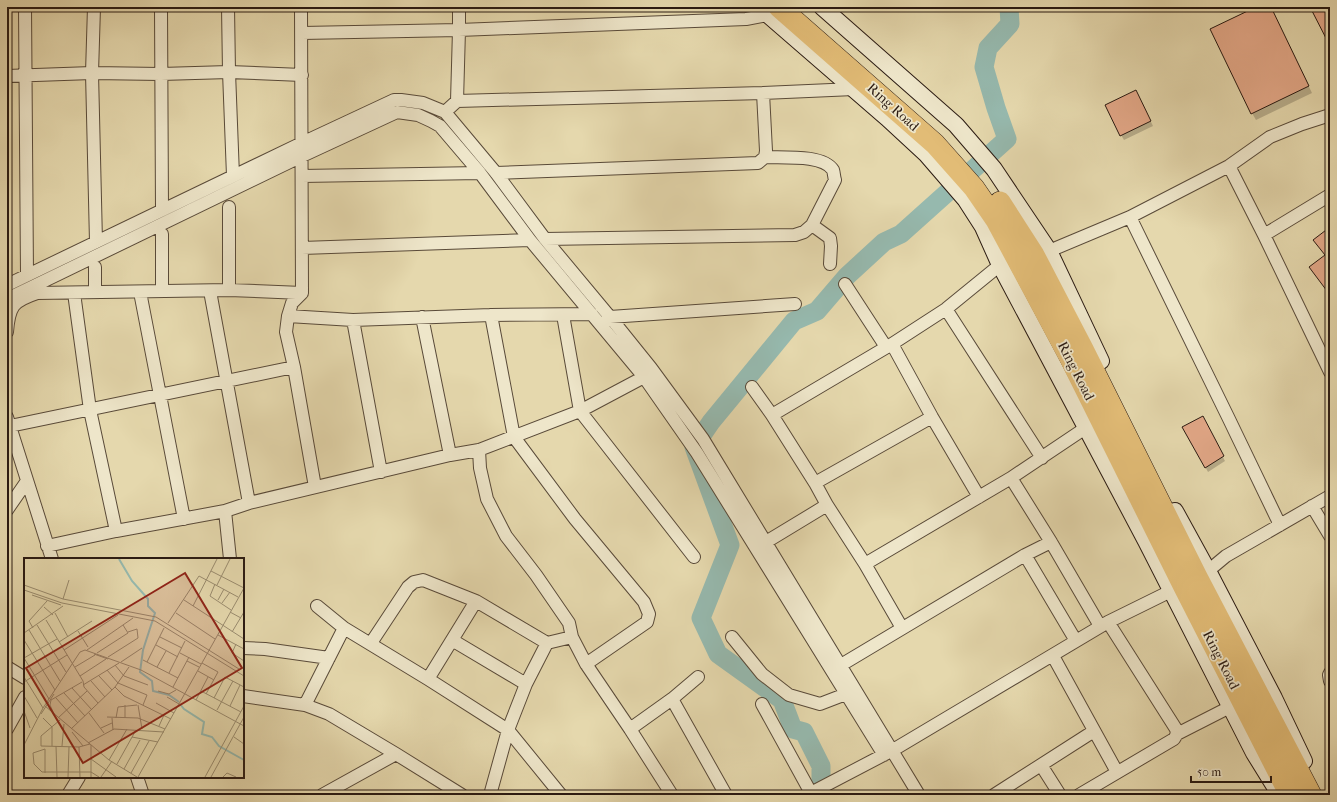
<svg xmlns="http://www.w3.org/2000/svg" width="1337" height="802" viewBox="0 0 1337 802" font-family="'IM FELL French Canon',serif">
<rect width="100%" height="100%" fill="#e5d8ad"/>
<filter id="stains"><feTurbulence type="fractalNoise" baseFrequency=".005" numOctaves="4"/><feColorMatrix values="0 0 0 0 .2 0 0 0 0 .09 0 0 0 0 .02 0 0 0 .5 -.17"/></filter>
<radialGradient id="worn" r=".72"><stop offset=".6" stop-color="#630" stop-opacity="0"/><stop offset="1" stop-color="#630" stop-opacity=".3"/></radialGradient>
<!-- shadow -->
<path fill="#0003" d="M1259 7H1270L1312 93 1256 120 1252 113Z
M1138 95 1153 126 1124 140 1121 135Z
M1205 422 1225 461 1208 472 1184 427Z"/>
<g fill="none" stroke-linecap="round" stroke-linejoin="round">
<!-- river -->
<path stroke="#96b9ae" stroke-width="19" d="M821 781V766L804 732 793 729 782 700 718 654 701 618 730 545 694 447 711 422 794 321 817 311 847 276 884 242 901 234 1007 139 996 108 984 67 988 48 1010 24 1009 7"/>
</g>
<!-- building -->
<path fill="#e3a888" stroke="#2a1a12" d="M1256 7H1271L1309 86 1251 114 1210 29Z
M1310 7H1330V46Z
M1136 90 1151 121 1120 136 1105 105Z
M1330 227V295L1309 267 1325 255 1313 240Z
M1203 416 1224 456 1205 468 1182 427Z"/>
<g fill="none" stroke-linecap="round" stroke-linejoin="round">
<defs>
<path id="street" d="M25 7 27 275
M94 7 92 73 96 242
M161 7 162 210
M228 7 229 72 233 176
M301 7 302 293 292 303 288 316 286 332 294 367 315 487
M302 33 459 30 746 19 768 15
M7 76 92 73 161 74 229 72 302 75
M457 101 459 30V7
M445 112 457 101 763 93 854 89
M1229 166 1264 235 1330 372
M496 173 758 163 765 157 766 151 763 93
M302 176 480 173
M1130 217 1228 417 1280 525
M812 225 830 238 831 246 830 264
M1264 235 1330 195
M545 239 795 235 804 232 812 225 835 180C834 177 834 173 833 170 823 154 782 158 765 157
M302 248 530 240
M1049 251 1130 217 1229 166 1270 137 1302 124 1330 115
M95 267V291
M845 284 886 347
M7 285 302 143 394 100H401L423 103 445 112 496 173 545 239 610 317 651 368 703 439 919 795
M229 290V207
M162 291V234
M210 291 249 503
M140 292 184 519
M74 293 90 410 116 531
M7 299 302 156 397 112 418 115 431 121 440 126 480 173 530 240 644 377 697 453 884 755
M946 309 1042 458
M491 315 514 437 575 519 644 602 649 614 647 622 586 664
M563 315 580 411 694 557
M288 316 353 320 491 315 592 314
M422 317 450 455
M353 320 381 472
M606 321 610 317 795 304
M7 332C9 306 13 301 37 293L229 290 302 293
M892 344 932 417 979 497
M752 387 772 415 815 483 827 505 865 564 902 628
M772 415 892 344 946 309 1000 265
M7 417 52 559
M10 426 294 367
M479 450 480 468 487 499 506 536 536 575 569 623 572 637 586 664 630 729 672 795
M1011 478 1051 542 1100 626
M815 483 932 417
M1312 506 1330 536
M7 510 27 481
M225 511 230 559
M766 542 827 505
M47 546 116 531 225 511 249 503 450 455 479 450 580 411 644 377
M1025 555 1076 641
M865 564 1011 478 1087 427
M1202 575 1208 571 1226 556 1330 496
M317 606 344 628 428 679 508 730 561 795
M732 637 762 674 789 695 820 704 846 694
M452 640 526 684
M371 643 408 587 414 582 423 580 476 601 547 643
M243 648 265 649 329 658
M1053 656 1117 772
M841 665 1025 555 1051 542
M7 667 25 678
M1330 673 1329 675 1330 681
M428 679 476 601
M243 696 305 705 329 714 396 754 462 795
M672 699 726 795
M762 704 811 793
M305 705 344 628
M7 729 25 697
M630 729 672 699 698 677
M1177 734 1230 707
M1041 765 1060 795
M137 777 143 795
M68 795 79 777
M322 795 396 754
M490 795 508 730 526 684 547 643 572 637
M807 795 893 750 1108 622 1179 587
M994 795 1094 731
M1079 795 1174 739 1177 734 1176 729 1108 622"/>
<path id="secondary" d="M759 7 887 118 927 155 965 199 983 227 1000 265 1146 541 1254 753 1280 795
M822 7 956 125 994 169 1049 251 1101 361
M1175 511 1208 571 1274 698 1304 761"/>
<path id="highway" d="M779 7 935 144 974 188 996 220 1070 358 1183 585 1290 795
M1000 202 1034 255 1083 349 1197 577 1311 795"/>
</defs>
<!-- street casing -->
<use href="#street" stroke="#594a39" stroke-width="14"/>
<!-- secondary casing -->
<use href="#secondary" stroke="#2a1a12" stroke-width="18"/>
<!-- highway casing -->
<use href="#highway" stroke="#2a1a12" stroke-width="22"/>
<!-- street -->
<use href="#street" stroke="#eee6ca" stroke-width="12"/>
<!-- secondary -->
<use href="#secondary" stroke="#eee6ca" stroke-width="16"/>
<!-- highway -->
<use href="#highway" stroke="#e2bc76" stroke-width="21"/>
</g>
<g text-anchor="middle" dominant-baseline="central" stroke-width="3.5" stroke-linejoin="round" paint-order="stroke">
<!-- street labels -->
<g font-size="14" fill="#2a1a12" stroke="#eee6ca">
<text transform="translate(893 107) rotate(42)">Ring Road</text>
<text transform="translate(1076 371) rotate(63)">Ring Road</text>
<text transform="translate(1221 660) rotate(63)">Ring Road</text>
</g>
</g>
<!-- overview -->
<g transform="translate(24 558)">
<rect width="220" height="220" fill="#e5d8ad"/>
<path fill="none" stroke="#96b9ae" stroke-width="2" d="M95 1 108 23 124 41V48L131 55 119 92 116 114 128 123 129 133 145 137 155 144M156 146 160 151 180 164 178 176 188 179 195 188 220 202"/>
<path fill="none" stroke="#9a8c6f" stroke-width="1" d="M187 13 220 30M191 26 186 38 207 52M0 27 39 41 132 59 215 111M193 27 206 1M0 32 38 45 131 63 220 118M8 37 37 47M39 41 45 22M160 42 220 81M194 42 200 31M198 45 206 34M169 48 193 1M20 49 29 57M206 54 217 60M31 55 44 79M152 55 191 81M22 62 59 123 60 129 74 145M144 65 175 18 214 39M13 67 42 114M9 70 5 63 23 43M5 72 36 123M54 73 64 89M208 74 220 54M0 75 39 48M194 77 220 91M136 79 158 90M0 82 31 132M35 84 68 63M212 86 208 95 220 103M132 87 154 99M40 92 94 57M63 92 109 60M73 95 104 75 99 67M156 95 177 106M70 96 84 101M84 99 114 80 113 71 104 74M0 100 25 141M0 100 33 81M119 102 154 120M163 103 175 109M97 104 118 90M123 104 140 70M178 105 194 114 182 136M91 107 100 118 124 127M51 109 71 97M133 109 142 93M83 112 94 125 123 137 119 147M174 113 190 122M145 115 161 83M56 118 82 101M75 118 88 132M0 119 19 150M67 123 81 139M0 124 43 97M59 127 95 105M91 129 100 138 147 161M149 129 165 99M48 130 68 152M134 133 145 136 152 132M177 133 217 154M40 135 61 158M0 138 13 160M143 139 155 146M32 140 54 165M190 140 201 119 220 129M172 142 184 119M132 145 150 155M114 147 118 171M21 148 85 202 113 219M206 148 216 127M193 152 209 123M0 153 6 170M65 155 80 175M17 156 30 136M30 156 26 147 27 142 58 124M83 159 114 160 141 171M19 160 28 169V188M34 160 63 133M88 160 89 172M92 160 94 149 113 147M101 160V147M36 162 17 178V188L55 189 66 186M135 168 140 157M77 170 88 165M47 171 91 129 105 109M48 174 59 188M108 179 134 184M210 179 220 186M64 185 90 171 140 174M0 187 19 150 56 94 61 92 117 112 220 168M67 187V219M32 188 33 219M38 188 40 166M55 189 56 219M21 191 9 195 10 206 18 214H67L75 219M67 201 92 219M85 202 103 171M93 206 112 172M100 211 116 182M21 215V191M107 215 125 183M44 219 45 189M77 219 88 203M114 219 220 30M181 219 220 148M187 219 220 159M199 219 203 215 212 219"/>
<path fill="#8f2418" fill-opacity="0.15" stroke="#8f2418" stroke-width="2" d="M161 15 218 110 59 205 2 110Z"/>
<rect width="220" height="220" fill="none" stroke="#2a1a12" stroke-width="2"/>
</g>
<!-- margin -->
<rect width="1337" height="802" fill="none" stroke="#e5d8ad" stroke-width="24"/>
<rect x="8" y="8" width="1321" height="786" fill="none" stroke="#2a1a12" stroke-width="2"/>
<rect x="12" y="12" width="1313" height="778" fill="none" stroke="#2a1a12"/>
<!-- scale -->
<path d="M1191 776v6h80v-6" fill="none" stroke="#2a1a12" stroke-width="2"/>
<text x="1197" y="776" font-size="12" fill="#2a1a12" stroke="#eee6ca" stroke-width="3" paint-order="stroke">50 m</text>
<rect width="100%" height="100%" filter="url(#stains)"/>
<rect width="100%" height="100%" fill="url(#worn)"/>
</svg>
